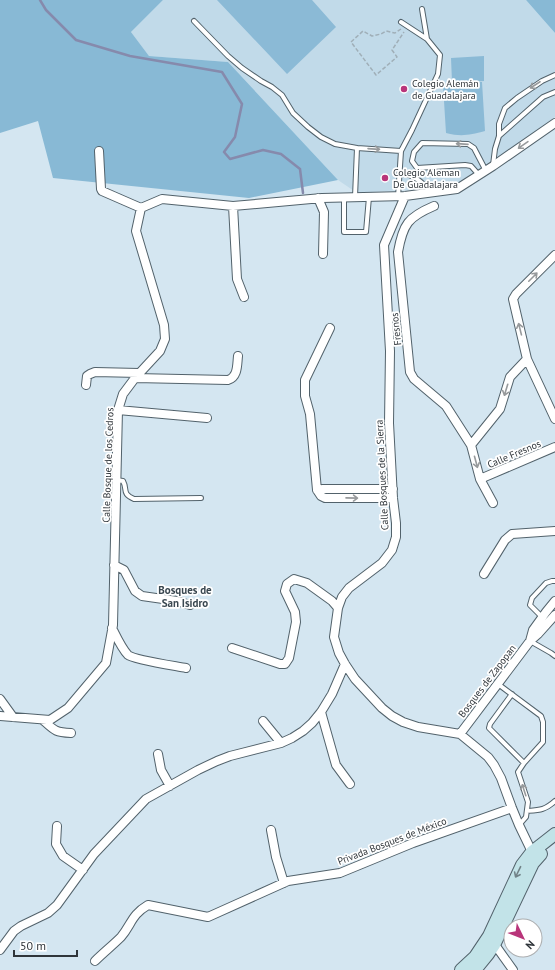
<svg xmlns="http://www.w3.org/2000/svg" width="555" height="970" viewBox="0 0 555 970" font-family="'PT Sans',sans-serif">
<rect width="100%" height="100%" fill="#d4e6f1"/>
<!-- built -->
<path fill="#c1dae9" d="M163 0H526L555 33V117L493 163 458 186 357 193 338 180 228 62 149 56 131 32Z"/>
<!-- green -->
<path fill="#8bbad6" d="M217 0H312L336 27 287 74Z
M484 56V81L471 82H482L485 131C469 135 462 137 446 133L443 85 457 82H452L451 58Z"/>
<!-- forest -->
<path fill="#88b9d5" d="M0 0H163L131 32 149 56 228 62 338 180 249 198 53 178 38 121 0 133Z
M526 0H555V33Z"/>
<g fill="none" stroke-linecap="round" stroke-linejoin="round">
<!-- stream -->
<path stroke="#868aac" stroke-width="2.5" d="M40 0 46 10 76 40 130 56 222 72 242 104 235 137 224 152 230 159 263 150 281 154 300 169 303 193"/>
<defs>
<path id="service" d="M422 9 427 39
M194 21 228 56 242 68 261 81 272 87 282 95 293 113 308 127 321 137 335 144 357 148
M499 136 543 97 555 92
M401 151 412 130 438 74 440 55 427 39 401 22
M493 165 495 149 499 136V124L505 108 517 98 542 81 555 75
M400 172C416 177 420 180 431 192
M479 175 471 166 465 165 417 168 412 161 414 152 422 143 468 144 474 148 486 171
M344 197V232H366L369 197
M355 197 357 148 401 151 398 197
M116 480 123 481C128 490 121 493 134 499L201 498
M542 617 530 605 532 598 546 583 552 581H555
M530 641 551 653 555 656
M498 684 541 716 543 722V742L524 763 518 772 528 802 526 817 519 825
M512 694 490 724 489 728 524 763
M527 811C540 810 545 810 555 801"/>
<path id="minor" d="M99 151 101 189 102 191 141 208
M405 196 384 245 390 351 389 423 393 498 396 523V537L392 550 382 563 349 588 342 597 338 608 334 637 339 653 345 664 355 679 382 708 392 716 403 722 418 727 460 734 488 757 494 765 501 778 512 808 519 825 532 852 535 854
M318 198 324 212 323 254
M233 206 237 279 244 297
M434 206C408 217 403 224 398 252L410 372 414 379 446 406 471 445 480 479 493 503
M555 255 516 294 513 299 527 359 555 419
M330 328 305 380V396L310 414 317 490 321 496 325 498H393
M135 378 228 380C238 377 237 365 238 356
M86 385 87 376 90 374 95 372 139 373
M118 410 207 418
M471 445 500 409 510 377 527 359
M480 479 555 447
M317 490 323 489H393
M114 565 124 570 135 591 142 596 177 601 190 605
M484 574 505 540 512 534 555 531
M112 628C116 636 122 649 128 655 134 660 176 666 186 668
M530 641 533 630 546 612 555 601
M232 648 280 664H285L289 658 296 622 295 612 285 591 287 584 294 579 307 583 332 601 338 608
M0 699 13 717
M321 712 336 765 350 784
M0 716 50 720 68 708 106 663 113 625 118 410 123 394 135 378 160 351 165 339 164 325 136 231 141 208 162 199 233 206 322 198 405 196 457 189 493 166 555 123
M43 720C55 731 55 732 71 733
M263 721 281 743
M460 734 530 641 538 634 555 615
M158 754 161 770 170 786
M57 826 56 844 63 856 83 870
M271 830 276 857 284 883
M493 942 513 970
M0 950 14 931 21 926 48 913 57 905 94 854 146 799 198 770 217 761 230 756 281 743 292 738 303 731 312 723 321 712 332 694 345 664
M95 961C103 953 113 945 121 937 132 924 131 915 148 905L208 917 288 881 340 873 413 843 512 808"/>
<path id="secondary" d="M461 970 475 957 489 936 522 865 532 852 555 834
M475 970 488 954 494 945 533 863 541 854"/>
</defs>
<!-- service casing -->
<use href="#service" stroke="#52626b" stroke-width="6"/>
<!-- minor casing -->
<use href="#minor" stroke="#52626b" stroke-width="10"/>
<!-- secondary casing -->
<use href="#secondary" stroke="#52626b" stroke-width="14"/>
<!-- path -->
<path stroke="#a0afb8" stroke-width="1.5" stroke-dasharray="4 2" stroke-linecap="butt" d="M401 29 395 33 386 31 381 34 372 36 363 31 351 42 376 75 397 57 392 50 404 32"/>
<!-- service -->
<use href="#service" stroke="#fff" stroke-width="4"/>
<!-- minor -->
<use href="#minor" stroke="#fff" stroke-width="8"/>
<!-- secondary -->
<use href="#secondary" stroke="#c2e3e8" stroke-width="12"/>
</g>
<!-- one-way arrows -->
<defs><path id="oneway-shaft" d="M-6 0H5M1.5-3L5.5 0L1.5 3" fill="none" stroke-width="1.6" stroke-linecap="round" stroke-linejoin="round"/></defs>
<g stroke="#979a9c">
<use href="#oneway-shaft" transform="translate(535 85) rotate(147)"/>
<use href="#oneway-shaft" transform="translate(462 144) rotate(-176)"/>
<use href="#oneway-shaft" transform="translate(523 145) rotate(145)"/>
<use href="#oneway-shaft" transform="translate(374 149) rotate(4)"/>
<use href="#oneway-shaft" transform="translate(533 277) rotate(-45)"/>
<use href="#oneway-shaft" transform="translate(520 329) rotate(-104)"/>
<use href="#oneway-shaft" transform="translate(506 390) rotate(107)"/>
<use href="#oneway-shaft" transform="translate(476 462) rotate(75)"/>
<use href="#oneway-shaft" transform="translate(352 498) rotate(1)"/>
<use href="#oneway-shaft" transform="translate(524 790) rotate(-108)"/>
</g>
<use stroke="#718388" href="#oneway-shaft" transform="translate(518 872) rotate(116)"/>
<!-- markers -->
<g fill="#b9357a" stroke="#fff" stroke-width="1.5">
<circle cx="404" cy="89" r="4"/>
<circle cx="385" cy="178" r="4"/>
</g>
<g text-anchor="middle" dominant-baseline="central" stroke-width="3.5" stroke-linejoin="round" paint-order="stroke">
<!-- poi labels -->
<g font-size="10" fill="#2f353a" stroke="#fff" text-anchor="start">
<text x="412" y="83">Colegio Alemán<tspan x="412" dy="12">de Guadalajara</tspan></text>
<text x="393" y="172">Colegio Aleman<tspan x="393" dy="12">De Guadalajara</tspan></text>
</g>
<!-- street labels -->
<g font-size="10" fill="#2f353a" stroke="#fff">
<text transform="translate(396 329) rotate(-96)">Fresnos</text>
<text transform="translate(514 454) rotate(-23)">Calle Fresnos</text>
<text transform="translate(108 465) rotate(-88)">Calle Bosque de los Cedros</text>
<text transform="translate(382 475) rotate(-93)">Calle Bosques de la Sierra</text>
<text transform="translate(487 681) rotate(-53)">Bosques de Zapopan</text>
<text transform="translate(392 841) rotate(-21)">Privada Bosques de México</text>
</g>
<!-- neighbourhood labels -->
<g font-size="11" font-weight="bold" fill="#394750" stroke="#fff">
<text x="185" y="590">Bosques de<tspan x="185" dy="13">San Isidro</tspan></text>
</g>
</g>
<!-- north arrow -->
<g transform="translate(523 938) rotate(133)"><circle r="19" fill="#ffffff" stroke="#acaeb0"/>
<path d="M0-3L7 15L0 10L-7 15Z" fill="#b9357a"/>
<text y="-6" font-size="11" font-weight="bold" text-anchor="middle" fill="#2f353a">N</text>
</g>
<!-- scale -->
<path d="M14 950v6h63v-6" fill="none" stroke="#2f353a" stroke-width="2"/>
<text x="20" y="950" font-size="12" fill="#2f353a" stroke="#ffffff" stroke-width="3" paint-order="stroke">50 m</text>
</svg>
